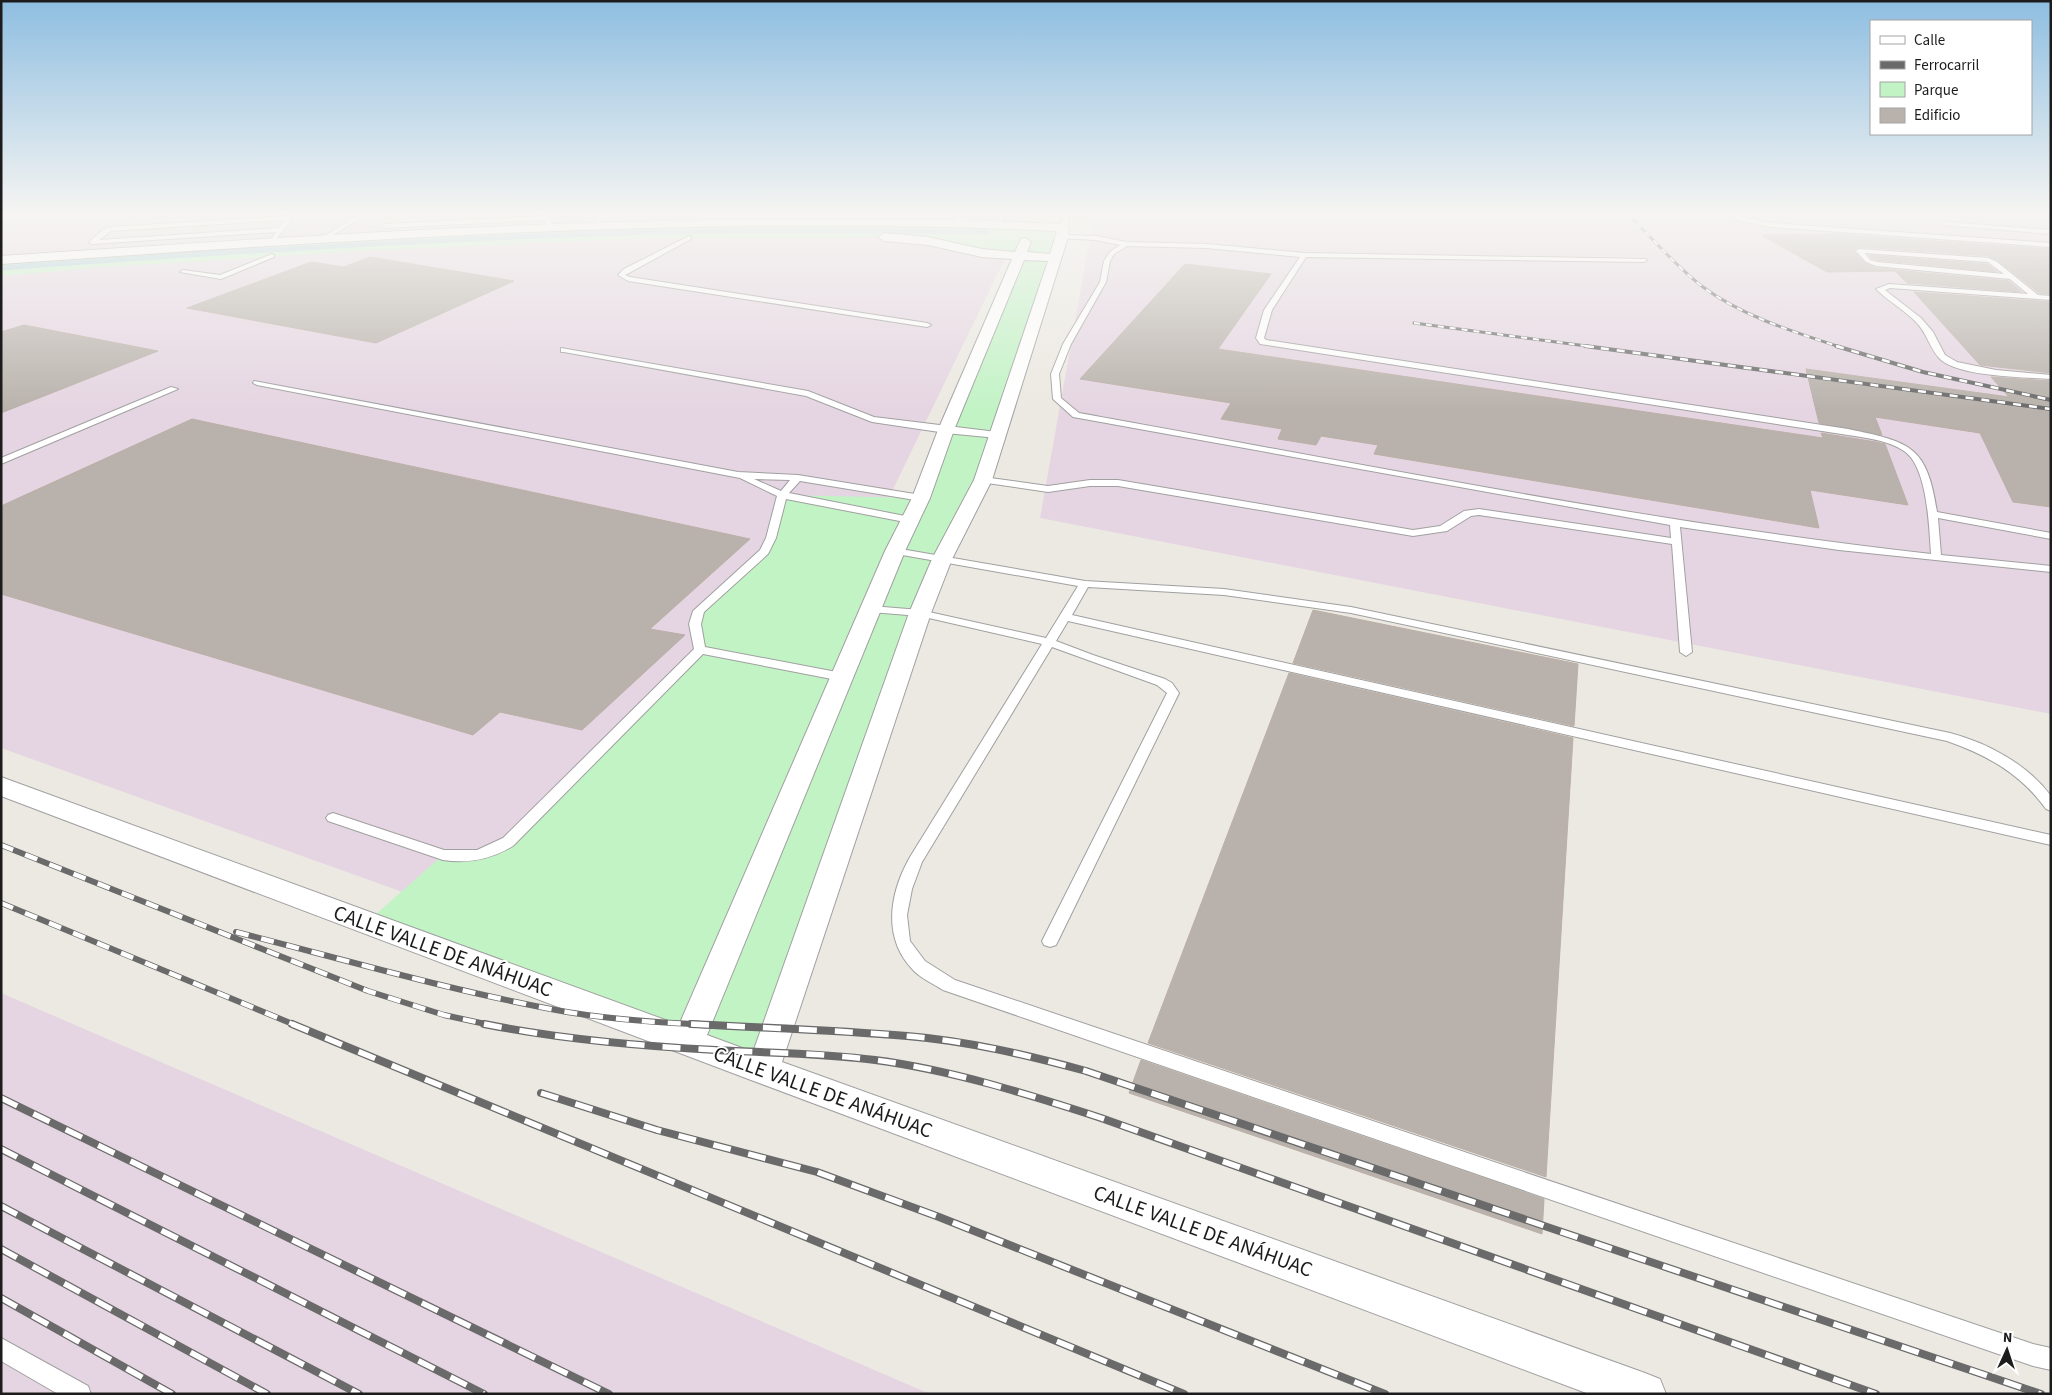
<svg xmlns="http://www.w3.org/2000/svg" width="2052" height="1395" viewBox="0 0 2052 1395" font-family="'Source Sans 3',sans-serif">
<rect width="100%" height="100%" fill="#ece9e2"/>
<!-- industrial -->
<path fill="#e5d5e2" d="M1 215H1026L654 982 1 748Z
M1094 215H2051V714L1040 518Z
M1 993 930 1394H1Z"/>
<!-- park -->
<path fill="#c2f3c5" d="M711 223 1063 228 997 435 942 559 763 1070 367 922 443 855 495 851 699 650 696 617 764 552 782 495 921 498 1019 256 884 237 629 239 379 250 92 268 1 276V260L216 245Z"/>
<!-- parking -->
<path fill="#dcdcdc" d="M235 215H305L289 235 78 248 110 223Z
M493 215H562L558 223 376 231 387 219Z"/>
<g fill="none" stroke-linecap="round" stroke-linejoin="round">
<!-- stream -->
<path stroke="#a7cdd6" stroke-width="5" d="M1 268C206 253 410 240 616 233 740 229 864 230 988 232"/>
</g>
<!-- building -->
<path fill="#b9b2ac" stroke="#bcafa6" d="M1839 234 2051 249V294L2039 293 1998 261 1989 256 1859 247 1854 251 1865 263 1875 268 2009 281 2022 292 1907 283 1895 271 1827 272 1761 235Z
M1869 255 1987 264 1998 272 1877 260 1871 258Z
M370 257 514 281 376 343 187 308 311 262 344 267Z
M1185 264 1271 274 1218 349 1823 438 1821 433 1876 442 1885 444 1908 505 1810 490 1819 528 1374 454 1378 445 1321 436 1316 445 1278 439 1282 429 1221 419 1231 403 1080 379Z
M1914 292 2051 302V373L1980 365Z
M24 325 158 351 1 413V332Z
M1806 369 2009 397 1991 377 2051 381V507L2013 502 1980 433 1875 417 1882 435 1819 423Z
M192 419 750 539 650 629 685 635 582 730 500 712 473 735 1 594V506Z
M1313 610 1578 664 1574 726 1293 663Z
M1289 673 1573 738 1546 1177 1148 1043Z
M1141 1060 1544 1199 1542 1234 1129 1093Z"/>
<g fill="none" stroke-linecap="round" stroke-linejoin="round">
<defs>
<path id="service" d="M359 215H366L326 239 321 238Z
M599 215H605L597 226H593Z
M954 215H960L964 224H960Z
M1001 215H1007L998 225H994Z
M1062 215H1068C1069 220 1069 228 1063 230L1060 228 1063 220Z
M1728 215C1738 215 1760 221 1772 223L2051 243V247L1772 227 1740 221Z
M288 216 292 219 273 243 270 241 276 232 92 244 89 242 104 229 111 227ZM285 220 279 228 99 240 111 231Z
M545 216 552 219 551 228H547L545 220 384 228 381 226 384 224Z
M1946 222 2051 230V234L1944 225Z
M1062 235 1096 236 1126 242 1207 244 1304 253 1646 259 1647 260 1644 262 1306 257 1272 310 1264 338 1266 340 1848 429C1910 442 1927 445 1937 512L2051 533V539L1938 518 1941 555 2051 566V572L1839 550 1680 527 1692 652 1686 656 1680 652 1672 544 1479 515 1471 516 1447 531 1413 536 1118 486H1090L1048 492 980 482V478L983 477 1048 486 1090 480H1118L1413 530 1440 526 1464 511 1479 509 1671 538 1670 525 1073 417 1053 399 1051 374 1063 344 1100 282 1104 261 1110 252 1120 245 1096 240 1060 238 1059 237ZM1127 246 1207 248 1300 257 1264 310 1256 338 1260 344 1848 435C1866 438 1888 440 1904 451 1928 467 1929 528 1931 554 1645 522 1362 464 1079 413L1061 398 1059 374 1071 344 1106 282 1110 261 1114 254Z
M689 236 691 237V239L625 275 630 277 927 323 931 325 927 327 628 281 618 275 624 269Z
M1859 249 1989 258 1997 262 2038 295 2051 296V300L1890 288 1885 290 1921 318 1933 332 1945 355 1957 362 1996 370 2051 375V379C2023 377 1962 377 1941 360 1930 350 1927 332 1915 321 1903 309 1888 301 1876 289L1889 284 2028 294 2010 279 1876 266 1866 262 1856 251ZM1865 253 1988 262 2004 274 1877 262 1870 260Z
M272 254 274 255V257L221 279 180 272 183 270 220 275Z
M561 348 808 391 874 417 997 432 1001 435 997 438 946 433 872 422 806 396 564 352H561Z
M254 381 738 472 798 475 921 495 926 498 921 501 800 481 789 493 910 517 915 520 910 523 786 499 776 538 768 554 704 612 701 624 705 647 842 673 846 674 848 677 846 680 842 681 703 654 513 846C491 859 469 864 443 860L328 821 326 818 328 815 333 813 444 850H477L503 838 694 649 689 624 693 611 760 550 766 538 777 496 740 478 257 385 253 383ZM754 479 790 480 781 491Z
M171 387 178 389 1 464V458Z
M895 548 1085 581 1224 589 1351 607 1950 733C1988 743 2027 764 2051 796V811L2046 809C2021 774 1987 755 1947 741L1351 613 1224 595 1088 587 1072 615 2051 835V845L1068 621 1056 641 1093 655 1165 679 1172 683 1179 693 1058 941 1056 945 1050 947 1044 945 1042 941 1167 693 1157 685 1052 647 922 862 912 889 907 915 910 941 925 961 955 980 2033 1344 2051 1348V1370L2033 1366 943 990C934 984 922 979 914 971 882 939 889 894 910 857L1042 644 920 616 871 612 865 609 871 606 920 610 1046 638 1078 586 891 553 890 551Z
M1 1338 88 1386 91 1394H58L1 1361Z"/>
<path id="minor" d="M711 220H962L1063 224 1069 228 1068 237 992 480 952 559 931 613 782 1062 1645 1373 1660 1379 1666 1394H1589L751 1080 1 796V777L679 1025 885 551 912 498 938 430 1012 259 982 257 928 245 884 241 878 237 884 233 928 237 982 249 1015 252 1021 239 1025 238 1031 242 1027 252 1050 254 1057 231C705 214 352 240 1 264V256C238 240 474 224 711 220ZM1024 260 1048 261 974 480 932 559 909 613 753 1052 707 1035 905 551 930 498 954 430Z"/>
</defs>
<!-- service casing -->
<use href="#service" stroke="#a0a0a0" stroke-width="2"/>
<!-- minor casing -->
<use href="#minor" stroke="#a0a0a0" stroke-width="2"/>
<!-- service -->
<use href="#service" fill="#fff" fill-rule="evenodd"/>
<!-- minor -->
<use href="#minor" fill="#fff" fill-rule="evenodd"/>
<defs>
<path id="rail-far3" d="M1628 215C1653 238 1675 266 1703 287 1742 316 1794 332 1840 347
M1414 323 1594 347"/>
<path id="rail-far2" d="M1585 346 2051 409
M1836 346 1923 372 2051 400"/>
<path id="rail-far1" d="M1 845 368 991 444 1015 490 1025
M1 903 295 1025
M236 932C346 960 455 992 567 1012 615 1020 664 1023 713 1025"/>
<path id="rail" d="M292 1024 1184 1394
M484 1024C560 1039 639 1046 716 1050 769 1053 822 1053 875 1060 952 1070 1027 1094 1101 1118L1876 1394
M691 1024C763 1028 835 1030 907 1036 968 1041 1027 1055 1086 1071L2041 1394
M541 1093 657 1130 817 1172 939 1217 1385 1394
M1 1098 609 1394
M1 1149 484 1394
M1 1206 359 1394
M1 1249 267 1394
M1 1298 172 1394"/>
</defs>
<!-- rail-far3 casing -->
<use href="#rail-far3" stroke="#6a6a6a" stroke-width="3"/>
<!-- rail-far2 casing -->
<use href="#rail-far2" stroke="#6a6a6a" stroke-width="4"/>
<!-- rail-far1 casing -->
<use href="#rail-far1" stroke="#6a6a6a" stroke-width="6"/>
<!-- rail casing -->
<use href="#rail" stroke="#6a6a6a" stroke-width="8"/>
<!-- rail-far3 -->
<use href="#rail-far3" stroke="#fff" stroke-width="2" stroke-dasharray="6" stroke-linecap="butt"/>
<!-- rail-far2 -->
<use href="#rail-far2" stroke="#fff" stroke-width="2.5" stroke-dasharray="8" stroke-linecap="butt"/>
<!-- rail-far1 -->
<use href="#rail-far1" stroke="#fff" stroke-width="4.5" stroke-dasharray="13" stroke-linecap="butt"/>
<!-- rail -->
<use href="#rail" stroke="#fff" stroke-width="5.5" stroke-dasharray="18" stroke-linecap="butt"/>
</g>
<!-- sky -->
<linearGradient id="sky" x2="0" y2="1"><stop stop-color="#8ebee1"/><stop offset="0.52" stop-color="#f6f5f2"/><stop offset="1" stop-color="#f6f5f2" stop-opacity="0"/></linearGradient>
<rect width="2052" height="410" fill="url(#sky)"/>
<g text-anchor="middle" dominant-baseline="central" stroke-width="4" stroke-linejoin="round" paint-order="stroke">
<!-- near-street labels -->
<g font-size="21" fill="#1c1c1c" stroke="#fff">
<text transform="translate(443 951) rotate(20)">CALLE VALLE DE ANÁHUAC</text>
<text transform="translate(823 1092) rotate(20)">CALLE VALLE DE ANÁHUAC</text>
<text transform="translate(1203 1231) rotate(20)">CALLE VALLE DE ANÁHUAC</text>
</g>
</g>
<!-- border -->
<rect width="2052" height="1395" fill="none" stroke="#1c1c1c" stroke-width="5"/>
<!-- legend -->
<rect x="1870" y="20" width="162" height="115" fill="#ffffff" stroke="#a4a4a4"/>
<rect x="1880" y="36" width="25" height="8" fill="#ffffff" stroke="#a4a4a4"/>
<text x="1914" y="45" font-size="15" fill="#1c1c1c">Calle</text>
<rect x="1880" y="61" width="25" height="8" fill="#6a6a6a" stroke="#a4a4a4"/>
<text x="1914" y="70" font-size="15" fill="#1c1c1c">Ferrocarril</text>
<rect x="1880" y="82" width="25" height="15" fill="#c2f3c5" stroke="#a4a4a4"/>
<text x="1914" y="95" font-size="15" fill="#1c1c1c">Parque</text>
<rect x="1880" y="108" width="25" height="15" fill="#b9b2ac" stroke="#a4a4a4"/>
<text x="1914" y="120" font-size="15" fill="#1c1c1c">Edificio</text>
<!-- north arrow -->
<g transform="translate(2007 1350) rotate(3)" stroke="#ffffff" stroke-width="4" paint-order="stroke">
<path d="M0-4L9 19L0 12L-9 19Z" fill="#1c1c1c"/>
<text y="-8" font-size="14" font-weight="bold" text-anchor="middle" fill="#1c1c1c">N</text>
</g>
</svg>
